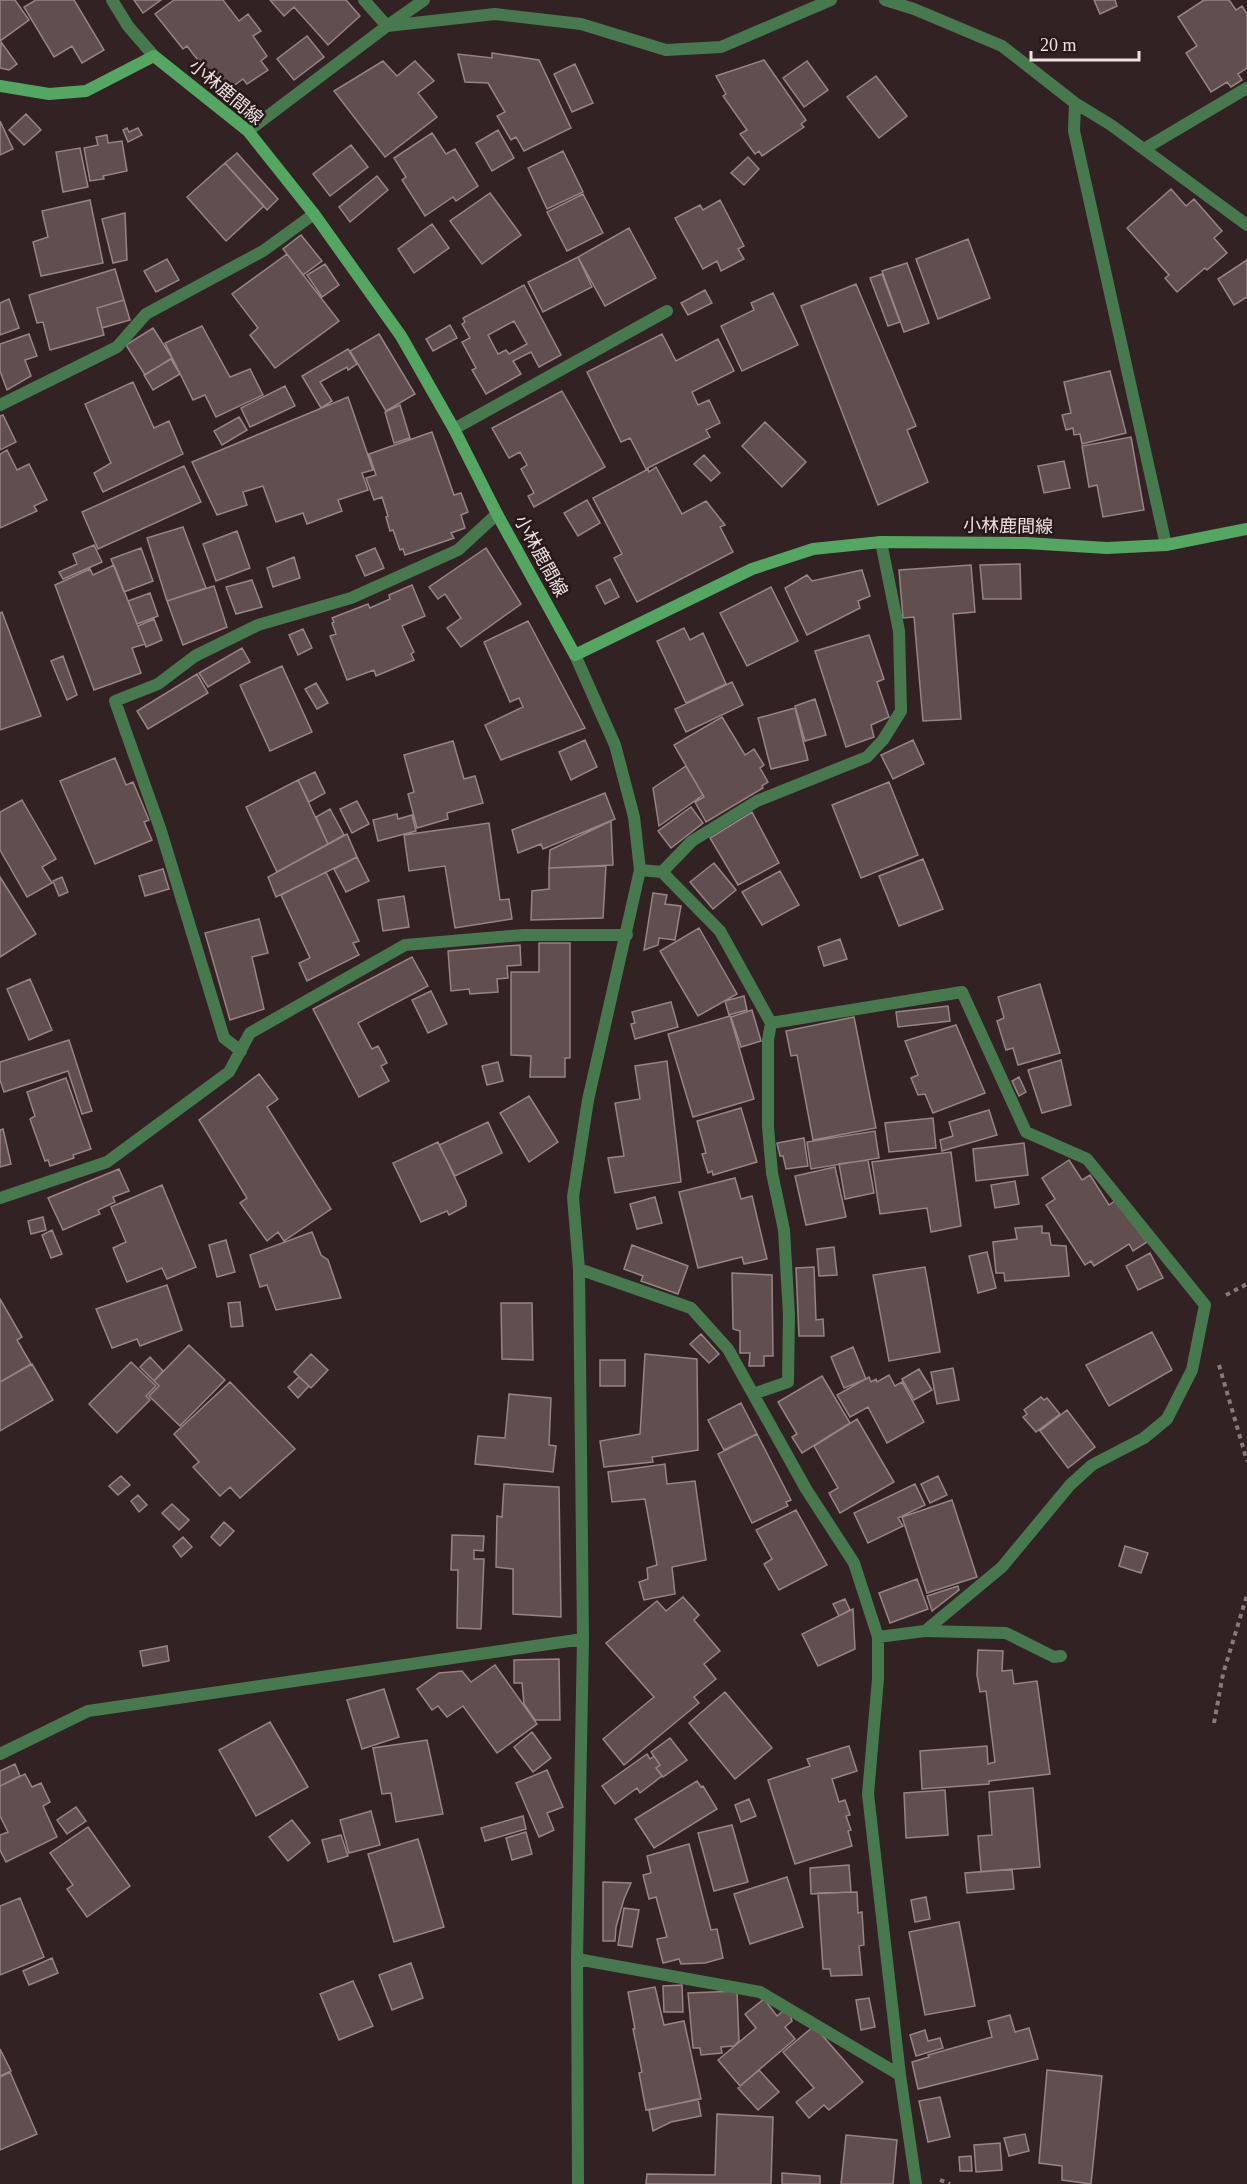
<svg xmlns="http://www.w3.org/2000/svg" width="1247" height="2184" viewBox="0 0 1247 2184" font-family="'Times New Roman','Noto Sans JP',serif">
<rect width="100%" height="100%" fill="#322223"/>
<!-- building -->
<path fill="#614f50" stroke="#988385" stroke-width="1.5" fill-rule="evenodd" d="M0 0H15L29 20 0 41Z
M36 0H74L104 50 82 63 72 46 54 57 24 7Z
M134 0H161L143 13Z
M174 0H223L239 21 248 14 261 31 253 36 267 56 261 61 268 70 247 84 243 79 225 92 216 79 214 81 187 46 183 49 155 14Z
M270 0H346L360 16 328 45 294 7 284 16Z
M1094 0H1115L1117 6 1100 14Z
M1204 0H1229L1236 10 1242 6 1247 14V68L1238 74 1242 80 1231 87 1227 82 1211 92 1186 53 1197 46 1178 17Z
M307 36 324 57 294 80 277 59Z
M1 42 17 64 9 70 0 68Z
M492 53 539 60 571 128 524 151 516 137 511 140 497 116 505 112 488 83 465 82 458 54 492 58Z
M764 60 806 120 801 124 804 127 762 156 759 151 755 154 740 134 747 130 723 96 726 94 716 76Z
M383 61 397 76 415 61 434 81 418 93 437 117 385 157 334 91Z
M807 61 828 90 804 107 783 78Z
M575 64 593 103 572 112 554 74Z
M876 76 907 116 879 138 847 97Z
M26 114 41 130 24 145 9 130Z
M0 121 13 149 0 155Z
M127 128 129 132 138 128 142 135 128 142 123 130Z
M498 130 514 158 492 171 476 143Z
M432 133 446 154 455 149 478 186 456 201 453 197 425 216 402 180 406 177 394 158Z
M107 135 108 143 122 141 127 171 103 176 104 179 90 181 84 148 98 145 96 137Z
M351 145 368 167 330 196 313 174Z
M80 148 88 187 63 192 56 152Z
M563 151 583 192 547 209 528 168Z
M237 153 278 199 267 210 225 163Z
M748 157 759 169 744 185 731 173Z
M225 163 264 206 226 241 187 197Z
M377 176 388 190 350 222 339 207Z
M1171 189 1186 206 1194 199 1222 231 1214 238 1227 253 1207 270 1205 268 1177 292 1165 278 1169 275 1127 228Z
M490 193 521 235 482 264 450 221Z
M583 194 603 233 567 251 547 212Z
M90 200 103 263 41 276 33 242 48 237 42 211Z
M720 200 744 246 738 249 744 259 721 271 717 261 703 269 675 218 700 205 703 210Z
M125 213 127 260 113 263 102 219Z
M432 224 449 248 414 273 398 249Z
M629 228 656 278 605 306 578 257Z
M301 235 322 261 303 275 283 249Z
M968 239 990 298 938 319 916 259Z
M287 254 339 321 275 368 250 335 258 328 232 294Z
M578 257 592 287 543 312 528 282Z
M167 259 179 280 156 292 144 271Z
M1247 260V297L1234 305 1218 279Z
M907 263 929 323 904 332 882 271Z
M325 264 339 285 322 297 307 275Z
M115 269 124 300 97 308 104 335 50 350 43 322 37 323 29 295Z
M882 274 900 322 888 326 870 278Z
M856 284 916 426 907 430 928 482 878 505 801 306Z
M524 285 561 355 539 367 531 352 513 361 521 374 486 394 472 370 476 368 462 342 470 338 462 324 465 322 463 318ZM514 321 527 344 509 354 506 350 498 354 488 335Z
M705 290 712 303 688 315 681 303Z
M773 293 798 345 742 371 721 326 754 310 751 303Z
M9 299 19 328 0 335V303Z
M124 300 130 320 102 328 97 308Z
M450 325 457 338 433 351 426 339Z
M202 326 230 377 250 369 263 395 216 417 205 395 193 400 165 343Z
M153 328 172 358 145 375 126 345Z
M29 334 37 356 25 360 31 376 7 390 0 371V344Z
M379 334 415 394 386 411 350 351Z
M662 334 676 361 718 339 734 371 692 392 698 405 709 400 720 423 706 430 710 437 646 469 630 438 621 442 587 372Z
M348 349 357 364 348 370 347 367 320 382 332 401 321 408 302 376Z
M171 359 180 374 153 390 144 375Z
M1110 371 1126 433 1082 444 1080 434 1074 435 1073 428 1066 430 1062 415 1071 413 1064 382Z
M133 382 154 428 169 421 183 454 103 492 94 473 111 463 85 404Z
M285 386 295 406 250 427 241 408Z
M562 391 605 467 534 507 528 496 534 493 521 469 527 465 520 452 509 458 492 428Z
M348 397 373 470 362 473 368 490 338 500 342 511 307 524 303 513 276 522 263 486 243 492 247 505 217 515 192 462Z
M400 405 410 438 394 443 385 412Z
M3 415 16 442 0 450V416Z
M239 417 247 430 222 445 214 431Z
M765 422 806 462 782 487 742 446Z
M432 432 454 495 461 493 468 512 461 515 465 528 451 533 454 538 405 555 403 549 400 550 393 530 390 531 386 517 388 516 382 497 374 500 366 478 376 475 369 454Z
M1131 437 1144 510 1103 517 1097 485 1089 487 1082 446Z
M7 450 17 470 29 464 47 500 34 506 37 511 0 528V454Z
M704 455 720 473 711 481 694 464Z
M1064 461 1070 488 1044 493 1038 466Z
M184 466 201 502 98 549 82 512Z
M656 467 682 514 706 501 725 525 720 527 733 552 637 602 614 558 622 554 593 498 648 469 649 472Z
M587 500 600 523 578 536 564 513Z
M183 527 206 588 167 601 147 538Z
M237 531 250 568 216 581 203 544Z
M94 545 102 562 63 579 59 572 77 564 73 554Z
M141 548 153 581 124 592 111 559Z
M375 548 384 568 365 576 356 556Z
M486 548 521 604 461 647 447 628 461 618 445 594 438 599 429 587Z
M294 557 300 578 273 587 267 568Z
M1020 564 1021 599H983L980 565Z
M114 565 145 644 132 648 141 673 94 690 55 585 90 569 93 575Z
M971 565 975 612 953 614 961 719 923 721 914 617 903 618 899 570Z
M862 570 870 596 858 601 860 608 807 635 785 588 807 575 812 581Z
M610 579 619 597 605 604 596 586Z
M252 580 262 607 236 614 226 587Z
M412 585 425 616 402 626 414 652 411 654 414 660 376 676 374 670 347 680 330 636 336 634 332 623 334 622 332 618 368 604 370 608 390 599 389 595Z
M214 586 227 627 183 645 167 601Z
M771 587 798 641 747 666 720 613Z
M150 593 158 616 137 624 128 601Z
M2 612 41 716 0 730V613Z
M154 619 162 640 146 647 138 626Z
M528 621 585 728 501 760 485 725 523 707 519 698 510 702 484 642Z
M684 628 690 640 703 633 726 684 686 703 657 641Z
M303 629 312 648 298 655 289 635Z
M869 635 884 679 877 682 889 717 871 725 874 737 846 747 815 651Z
M242 648 250 662 208 687 199 673Z
M63 656 77 695 67 700 51 661Z
M282 666 312 732 270 751 240 685Z
M197 674 208 693 148 729 137 711Z
M732 682 743 705 686 732 675 709Z
M316 683 328 703 317 709 305 689Z
M815 699 826 735 805 741 795 706Z
M795 708 808 760 771 769 758 718Z
M722 717 745 755 754 749 764 765 760 768 768 782 762 786 763 788 706 822 695 802 704 797 674 745Z
M585 740 597 767 571 780 559 752Z
M913 740 924 764 893 779 881 755Z
M453 741 464 779 475 776 483 803 447 813 448 819 417 828 408 794 414 792 404 755Z
M115 758 126 785 133 782 149 820 144 822 152 840 95 864 60 781Z
M686 766 703 795 659 826 653 788Z
M315 772 325 793 309 802 298 780Z
M298 780 328 844 277 872 246 807Z
M889 782 918 855 861 878 832 805Z
M605 793 615 819 543 849 541 844 518 853 512 830Z
M22 800 56 859 42 867 52 883 27 897 0 850V812Z
M357 801 369 824 352 833 340 809Z
M691 807 703 823 671 848 658 831Z
M330 809 344 835 328 844 316 817Z
M752 812 779 863 738 885 710 838Z
M397 814 398 819 412 815 416 831 378 841 373 820Z
M611 821 613 865 549 868 550 850Z
M489 823 500 900 509 899 512 919 455 928 445 866 409 871 404 835Z
M347 834 357 857 276 897 268 877Z
M357 857 369 881 346 892 334 869Z
M923 859 943 909 899 926 879 876Z
M714 863 736 890 713 909 690 882Z
M606 866 603 918 531 920 532 891 549 889V868Z
M163 869 169 889 145 896 139 876Z
M780 871 799 905 762 925 742 892Z
M326 872 359 941 353 943 359 955 307 981 299 963 310 958 281 895Z
M0 877 36 934 0 957Z
M62 877 68 892 59 896 53 881Z
M653 893 667 895 665 904 681 906 675 940 659 938 658 945 644 950Z
M404 896 409 927 383 931 378 900Z
M259 919 268 953 252 957 264 1009 230 1020 205 933Z
M699 928 737 994 698 1016 660 951Z
M840 939 847 959 824 966 818 947Z
M539 943H570V1058H565V1077H530L531 1056 511 1055V972H539Z
M520 945 521 965 507 966 508 978 497 979 498 992 470 994 469 989 451 991 448 951Z
M412 957 428 986 358 1023 372 1049 378 1046 387 1063 381 1066 389 1081 359 1097 313 1009Z
M30 979 52 1030 29 1040 7 989Z
M1040 984 1060 1053 1018 1065 1013 1048 1006 1050 997 1021 1004 1018 998 997Z
M431 991 447 1024 428 1033 412 1000Z
M744 996 747 1010 729 1015 725 1001Z
M671 1002 678 1027 635 1039 631 1024 635 1023 632 1012Z
M948 1006 950 1021 898 1027 896 1012Z
M752 1010 761 1041 741 1047 731 1017Z
M730 1016 754 1099 693 1117 668 1034Z
M854 1017 876 1128 813 1140 797 1055 791 1056 786 1031Z
M956 1025 985 1093 933 1113 925 1094 918 1095 911 1078 918 1075 905 1041Z
M69 1040 92 1111 82 1114 68 1071 4 1092 0 1080V1062Z
M1061 1060 1071 1105 1042 1113 1028 1070Z
M667 1061 681 1182 615 1193 608 1158 624 1156 615 1103 640 1099 635 1066Z
M498 1062 503 1081 487 1085 482 1066Z
M259 1074 278 1099 267 1107 331 1209 284 1241 278 1232 267 1241 240 1203 247 1198 199 1120Z
M1019 1077 1026 1092 1019 1096 1012 1081Z
M66 1078 91 1149 73 1155 74 1158 50 1166 48 1160 45 1161 30 1119 35 1116 27 1092Z
M529 1096 558 1142 529 1162 500 1113Z
M741 1108 757 1162 713 1175 712 1171 708 1173 702 1154 706 1153 697 1121Z
M989 1110 997 1135 942 1151 940 1140 953 1136 949 1122Z
M933 1118 936 1148 889 1152 885 1123Z
M488 1122 502 1153 455 1176 439 1145Z
M3 1129 11 1164 0 1167V1130Z
M875 1131 879 1158 811 1169 807 1142Z
M804 1138 808 1166 786 1169 783 1156H780L777 1143Z
M438 1142 466 1201V1206L449 1215 447 1211 421 1222 393 1163Z
M1024 1143 1028 1175 976 1181 973 1149Z
M951 1152 961 1226 931 1232 927 1208 880 1214 872 1162Z
M868 1160 874 1193 845 1199 839 1164Z
M1069 1160 1082 1180 1090 1175 1109 1205 1115 1201 1147 1242 1133 1251 1129 1244 1094 1266 1091 1261 1085 1265 1046 1205 1055 1199 1042 1178Z
M835 1167 846 1217 806 1225 795 1176Z
M119 1169 129 1191 113 1197 115 1202 98 1210 100 1214 63 1230 48 1198Z
M735 1178 741 1199 752 1196 767 1259 744 1264 742 1257 698 1268 679 1192Z
M1015 1181 1019 1204 995 1208 991 1185Z
M162 1185 196 1267 167 1279 162 1268 127 1282 113 1248 126 1242 111 1207Z
M655 1197 662 1223 637 1229 630 1204Z
M43 1217 46 1230 31 1234 28 1221Z
M1042 1226V1233H1049L1051 1245 1066 1246 1069 1276 1005 1281 1004 1273H996L993 1242 1017 1239 1015 1228Z
M52 1230 62 1254 51 1258 42 1235Z
M312 1232 321 1255 328 1260 341 1298 276 1310 267 1285 260 1287 250 1255Z
M226 1240 235 1272 217 1277 209 1245Z
M632 1245 688 1266 678 1294 641 1281 643 1276 624 1269Z
M834 1247 837 1275 819 1276 817 1249Z
M987 1252 996 1288 978 1293 969 1256Z
M1150 1253 1163 1278 1138 1290 1126 1266Z
M814 1267 816 1320 823 1319 824 1336H799L796 1268Z
M925 1267 940 1352 889 1361 873 1275Z
M732 1273 772 1275 773 1356H764V1366H749L750 1353H740V1331L733 1329Z
M167 1285 182 1330 140 1346 137 1339 112 1348 96 1309Z
M0 1299 22 1337 17 1340 31 1364 0 1382Z
M240 1302 243 1326 231 1327 228 1303Z
M501 1303H532L533 1360 502 1359Z
M1152 1332 1172 1370 1109 1406 1086 1365Z
M701 1334 719 1354 709 1363 690 1344Z
M189 1345 225 1380 180 1426 149 1396 159 1386 154 1381Z
M853 1347 866 1379 844 1388 831 1357Z
M311 1354 328 1370 311 1388 294 1372Z
M645 1354 697 1359 698 1450 652 1457 653 1462 604 1467 600 1441 640 1434Z
M150 1357 163 1371 154 1381 140 1367Z
M600 1360H625V1386H600Z
M131 1362 156 1386 146 1396 150 1400 117 1433 89 1404Z
M32 1364 53 1400 0 1431V1382Z
M953 1368 959 1400 937 1404 931 1372Z
M919 1369 932 1390 914 1400 902 1379Z
M889 1375 895 1386 902 1382 924 1422 887 1443 868 1407 850 1417 837 1395 869 1377 871 1382 876 1379 877 1382Z
M822 1376 850 1423 802 1453 792 1437 797 1434 778 1402Z
M299 1377 309 1386 298 1398 288 1387Z
M230 1382 295 1449 240 1498 230 1487 220 1496 193 1467 199 1462 174 1434Z
M509 1394 551 1398 549 1445 556 1446 553 1472 475 1464 478 1436 505 1438Z
M1041 1397 1044 1400 1047 1398 1060 1414 1036 1432 1023 1417 1027 1414 1024 1410Z
M741 1403 757 1434 724 1450 708 1420Z
M1067 1410 1095 1447 1068 1468 1040 1431Z
M857 1419 894 1482 840 1513 829 1493 838 1488 814 1446Z
M757 1434 791 1500 786 1502 788 1506 752 1523 718 1454Z
M665 1464 667 1484 695 1481 706 1560 672 1567 675 1594 644 1600 639 1582 648 1579 647 1568 657 1565 645 1499 612 1502 608 1472Z
M121 1476 130 1485 118 1495 109 1486Z
M938 1476 947 1495 930 1503 921 1484Z
M504 1484 559 1487 561 1617 513 1614V1569L496 1567 497 1516 502 1517Z
M915 1484 925 1505 898 1518 903 1526 868 1543 854 1513Z
M138 1495 147 1505 139 1512 131 1501Z
M952 1500 977 1577 927 1593 902 1517Z
M172 1504 189 1520 179 1530 162 1513Z
M796 1510 827 1565 779 1590 764 1564 772 1559 756 1530Z
M224 1522 234 1531 220 1546 211 1537Z
M452 1535 484 1536 483 1551 474 1550V1559H484L481 1629 457 1628 458 1570H451Z
M183 1537 192 1547 181 1557 173 1546Z
M1125 1546 1148 1553 1141 1573 1119 1566Z
M917 1579 928 1609 890 1623 879 1593Z
M958 1586 959 1590 932 1611 927 1596Z
M683 1597 699 1615 694 1620 720 1651 704 1664 716 1679 694 1697 699 1703 624 1765 603 1739 654 1697 606 1643 657 1601 666 1611Z
M845 1599 850 1610 839 1616 833 1604Z
M853 1609 855 1649 818 1666 802 1634Z
M167 1646 169 1661 143 1666 140 1651Z
M978 1650 1003 1651 1002 1671 1012 1670 1014 1684 1037 1681 1050 1774 989 1781V1784L922 1789 920 1751 987 1746 988 1764 995 1762 986 1691 980 1692 977 1675Z
M559 1659 560 1720H535L524 1704 522 1683H514V1660Z
M495 1665 537 1724 497 1753 463 1706 447 1717 438 1706 432 1710 417 1689 439 1673 462 1671 471 1682Z
M384 1689 399 1737 362 1749 347 1700Z
M725 1692 772 1748 735 1779 689 1723Z
M270 1722 308 1787 256 1816 219 1750Z
M532 1732 551 1758 533 1772 514 1747Z
M670 1738 687 1760 663 1777 656 1768 660 1765 651 1752Z
M427 1740 443 1814 396 1822 391 1793 382 1794 373 1748Z
M849 1746 857 1771 832 1779 839 1802 845 1800 850 1815 846 1816 851 1830 848 1831 852 1846 795 1864 768 1780 810 1766 807 1759Z
M647 1754 650 1759 654 1756 660 1765 656 1768 662 1776 640 1793 637 1788 615 1804 602 1786Z
M15 1764 20 1776 0 1786V1771Z
M547 1770 563 1807 547 1813 554 1830 539 1837 516 1783Z
M25 1774 32 1787 41 1783 50 1802 43 1806 57 1837 6 1862 0 1850V1835L8 1832 0 1816V1786Z
M697 1781 701 1787 703 1786 717 1809 654 1848 635 1819Z
M1033 1788 1040 1867 981 1872 978 1836 992 1835 989 1792Z
M945 1790 948 1835 906 1838 904 1793Z
M749 1799 756 1816 741 1822 735 1805Z
M76 1807 86 1821 67 1834 57 1820Z
M371 1811 380 1845 349 1853 340 1820Z
M523 1816 526 1829 485 1841 481 1828Z
M292 1820 310 1843 288 1861 269 1837Z
M732 1825 748 1882 714 1891 698 1833Z
M88 1827 130 1886 87 1917 67 1889 73 1885 50 1853Z
M526 1832 532 1854 512 1860 506 1838Z
M341 1835 348 1856 328 1862 322 1840Z
M418 1839 444 1927 394 1942 368 1854Z
M689 1844 711 1930 717 1929 723 1958 705 1963 681 1964 679 1959 663 1963 657 1939 667 1937 656 1897 649 1899 643 1875 651 1873 647 1856Z
M849 1865 851 1892 811 1894 810 1868Z
M1012 1869 1014 1889 967 1893 965 1873Z
M787 1877 803 1927 750 1944 734 1894Z
M603 1882 631 1883 624 1899 616 1927 615 1941H603Z
M857 1892 858 1913 862 1912 864 1945 859 1946 862 1975 831 1976 830 1969H823L818 1893Z
M926 1897 930 1919 915 1922 911 1900Z
M20 1898 44 1957 0 1975V1906Z
M624 1908 639 1910 632 1947 618 1945Z
M959 1922 975 2006 925 2015 909 1932Z
M52 1958 58 1973 29 1985 23 1971Z
M411 1963 423 1998 392 2010 379 1975Z
M353 1981 373 2026 339 2040 320 1994Z
M682 1985 683 2012H664L663 1986Z
M655 1987 664 2025 684 2021 701 2099 646 2110 639 2073 642 2072 633 2029H635L628 1992Z
M737 1991 739 2041 734 2046 721 2047 722 2053 701 2055 700 2048H693L688 1993Z
M869 1998 875 2027 861 2030 856 2000Z
M764 1999 777 2016 783 2011 790 2014 792 2021 785 2027 795 2039 740 2086 718 2060 756 2028 745 2014Z
M1010 2015 1015 2032 1029 2028 1038 2059 918 2089 912 2062 929 2057 928 2055 992 2037 988 2021Z
M814 2026 863 2082 829 2110 824 2105 809 2118 796 2102 814 2088 783 2052Z
M925 2030 928 2041 940 2038 943 2048 916 2056 910 2035Z
M0 2049 11 2071 0 2076Z
M759 2070 779 2092 758 2110 738 2088Z
M1047 2070 1102 2076 1091 2184 1062 2180V2166L1039 2163Z
M10 2072 37 2134 0 2150V2077Z
M940 2097 950 2137 928 2142 919 2101Z
M698 2099 701 2116 671 2122 653 2131 649 2110Z
M717 2114 773 2117 771 2184H646L647 2174 715 2175Z
M1025 2134 1029 2151 1009 2156 1004 2138Z
M846 2135 897 2140 893 2184H841Z
M1000 2143 1002 2170 976 2172 974 2145Z
M971 2156 972 2171H960L959 2157Z
M782 2173 820 2176V2184H782Z"/>
<g fill="none" stroke-linecap="round" stroke-linejoin="round">
<!-- path -->
<path stroke="#877a7a" stroke-width="4" stroke-dasharray="4.5 4.5" stroke-linecap="butt" d="M1226 1295 1247 1284
M1219 1365 1247 1461
M1214 1723 1223 1674 1247 1595
M940 2180 950 2184"/>
<!-- service -->
<path stroke="#47784e" stroke-width="12" d="M364 0 387 26 424 0
M454 429 667 311
M925 1631 1006 1633 1054 1657 1061 1656"/>
<!-- minor -->
<path stroke="#47784e" stroke-width="12" d="M112 0 128 26 154 56
M885 0 914 9 1002 46 1075 103 1111 125 1247 225
M1075 103 1074 131 1166 545
M248 131 387 26 495 14 581 24 666 50 721 47 831 0
M1144 149 1247 88
M0 405 117 347 146 314 263 251 314 214
M575 655 615 745 634 817 640 870 588 1100 573 1197 579 1269 583 1639 577 1959 578 2184
M640 870 662 872 720 931 771 1023 768 1040V1127L772 1173 784 1230 789 1315 788 1382 753 1394
M662 872 692 841 757 801 867 757 883 740 901 711 899 631 881 542
M771 1023 962 992 1026 1132 1087 1159 1205 1305 1192 1370 1167 1419 1144 1438 1092 1465 1070 1485 1002 1567 925 1631 878 1637
M241 1051 224 1038 161 831 115 701 158 684 195 656 258 625 351 598 458 550 497 514
M0 1198 107 1162 229 1072 250 1033 405 945 523 935H627
M579 1269 691 1308 728 1349 806 1489 854 1563 878 1637V1679L868 1794 900 2075 916 2184
M0 1754 88 1711 583 1639
M577 1959 760 1992 900 2075"/>
<!-- secondary -->
<path stroke="#54a662" stroke-width="12" d="M0 86 49 94 86 91 154 56 248 131 314 214 401 336 454 429 497 514 575 655 752 569 813 549 881 542 1026 543 1107 548 1166 545 1247 529"/>
</g>
<g text-anchor="middle" dominant-baseline="central" stroke-width="5" stroke-linejoin="round" paint-order="stroke">
<!-- street labels -->
<g font-size="18" fill="#ede2e2" stroke="#28181a">
<text transform="translate(226 92) rotate(40)">小林鹿間線</text>
<text transform="translate(1008 526) rotate(1)">小林鹿間線</text>
<text transform="translate(541 556) rotate(61)">小林鹿間線</text>
</g>
</g>
<!-- scale -->
<path d="M1031 51v9h108v-9" fill="none" stroke="#ede2e2" stroke-width="3"/>
<text x="1040" y="51" font-size="18" fill="#ede2e2" stroke="#28181a" stroke-width="4.5" paint-order="stroke">20 m</text>
</svg>
